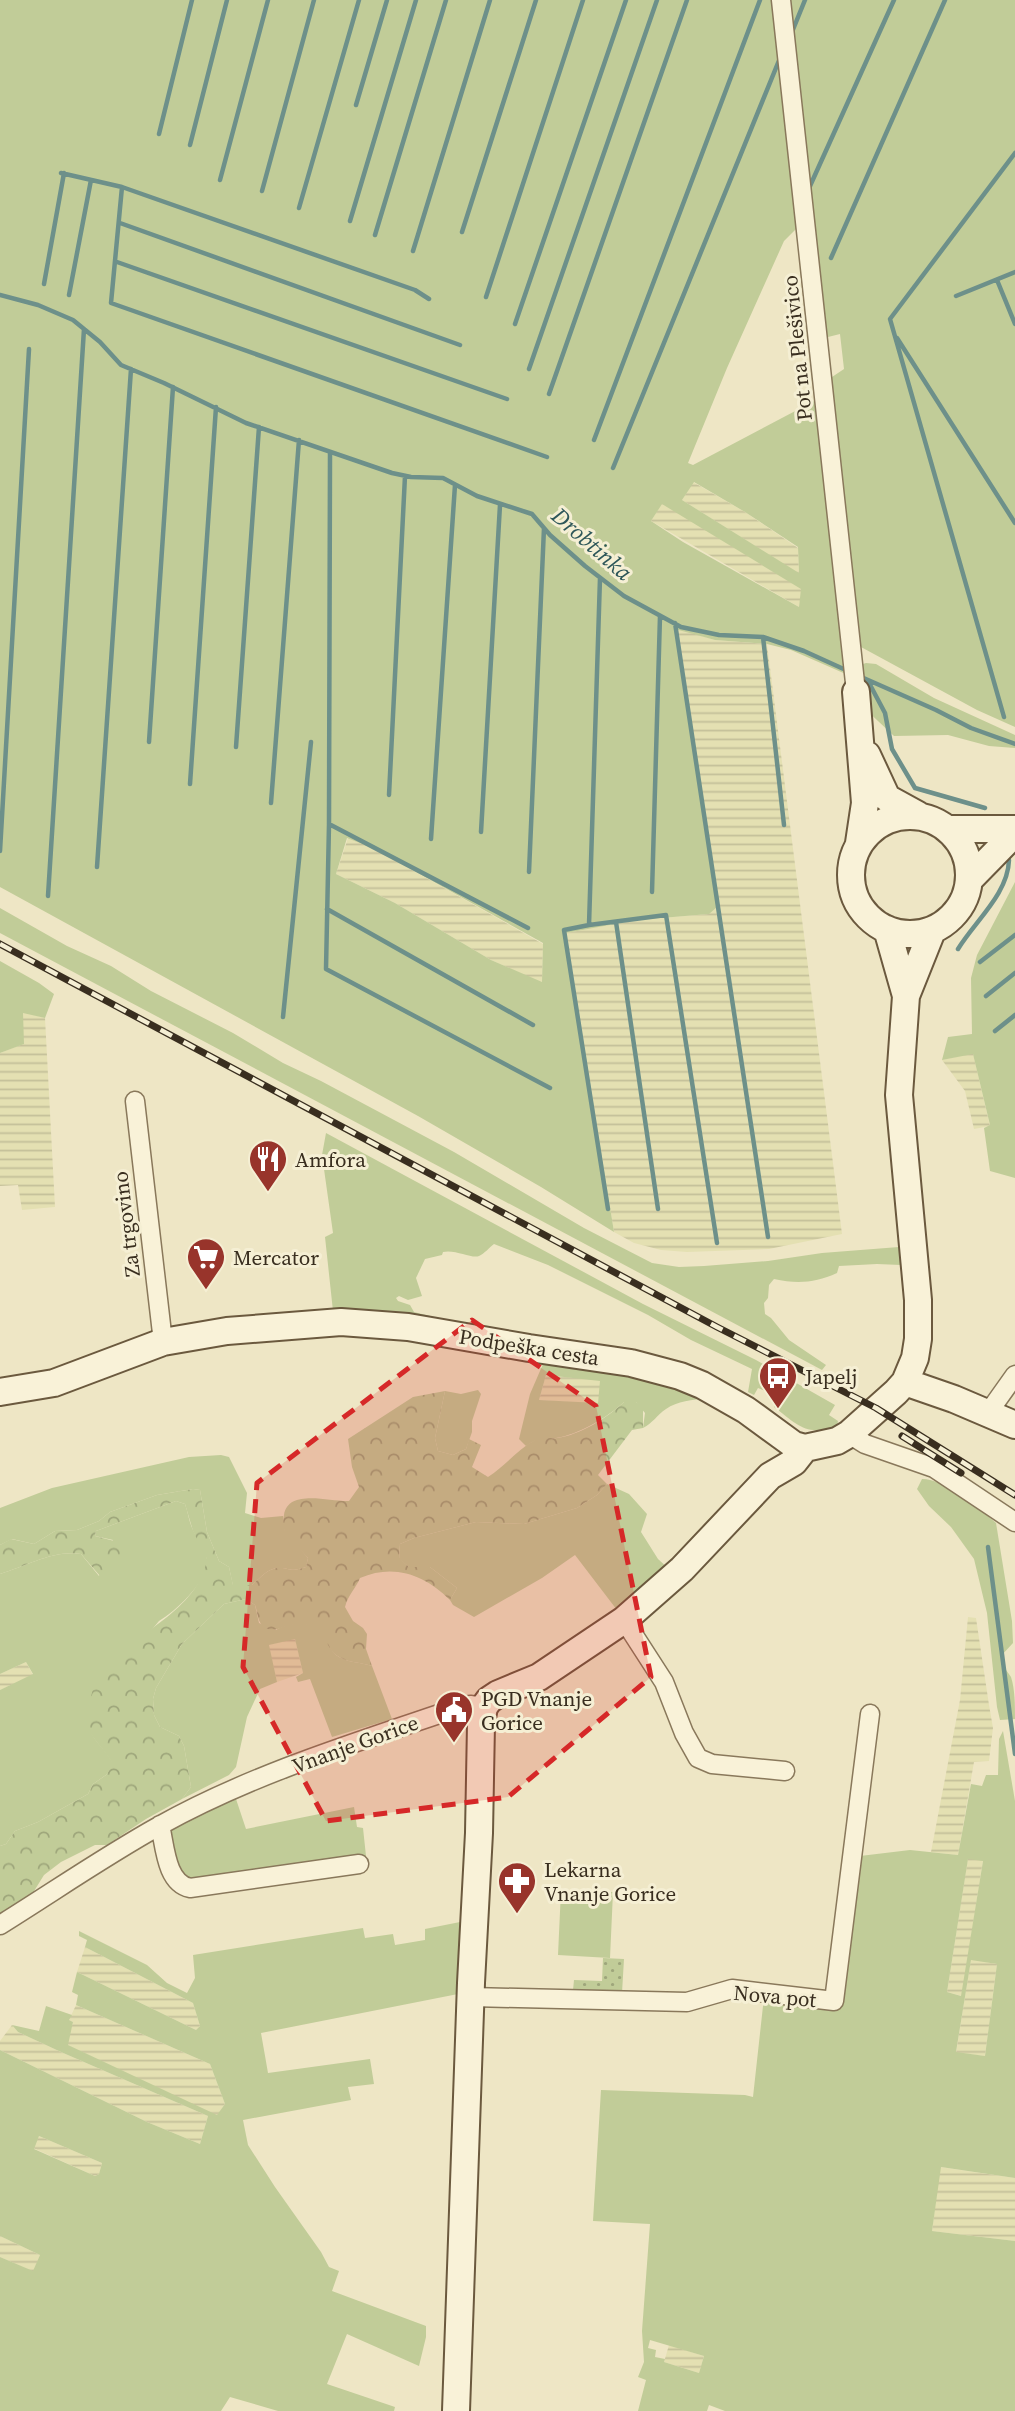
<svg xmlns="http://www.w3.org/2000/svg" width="1015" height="2411" viewBox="0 0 1015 2411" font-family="'Source Serif 4',serif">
<defs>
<pattern id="farmland-rules" width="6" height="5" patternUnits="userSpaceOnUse" patternTransform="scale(1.75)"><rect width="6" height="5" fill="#e4e0b2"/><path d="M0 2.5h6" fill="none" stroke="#c4c099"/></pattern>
<pattern id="forest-crowns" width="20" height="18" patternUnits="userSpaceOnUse" patternTransform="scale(1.75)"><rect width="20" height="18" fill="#c1cc98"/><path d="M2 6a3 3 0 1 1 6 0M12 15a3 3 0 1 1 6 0" fill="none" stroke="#9ea67b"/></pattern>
<pattern id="park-dots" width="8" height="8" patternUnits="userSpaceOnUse" patternTransform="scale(1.75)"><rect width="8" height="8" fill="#c1cc98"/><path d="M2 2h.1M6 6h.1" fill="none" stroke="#9ea67b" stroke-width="1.8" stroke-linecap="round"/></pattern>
</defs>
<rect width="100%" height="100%" fill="#eee6c5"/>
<!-- farmland -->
<path fill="url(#farmland-rules)" d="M693 482 745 512 798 548 799 574 682 500Z
M662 503 802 589 799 607 651 521Z
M675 628 715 640 767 644 842 1234 769 1249 687 1252 661 1250 634 1243 614 1232 566 933 637 920 709 914Z
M348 838 375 849 543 944 542 983 491 960 395 903 336 874Z
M23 1012 45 1018 55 1207 22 1210 18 1185 0 1186V1053L23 1044Z
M973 1053 990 1126 974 1129 965 1091 942 1060Z
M546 1375 601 1380 598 1404 539 1400Z
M968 1617 976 1618 989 1705 993 1728 989 1761 974 1762 958 1855 931 1852 960 1700Z
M295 1638 303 1673 277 1682 268 1645Z
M26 1662 33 1675 0 1690V1674Z
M968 1858 983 1860 962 1996 947 1992Z
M85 1947 193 2003 200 2026 196 2030 77 1972Z
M971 1959 997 1964 985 2056 956 2053Z
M76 2005 210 2064 225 2104 217 2116 67 2045 73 2022 69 2020Z
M12 2025 18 2032 61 2052 208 2116 200 2144 147 2122 0 2050V2041Z
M39 2136 102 2163 99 2174 95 2176 33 2148Z
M940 2167 1015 2178V2241L932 2231Z
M0 2236 40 2255 34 2272 0 2257Z
M669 2345 704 2356 699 2373 664 2362Z"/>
<!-- grass -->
<path fill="#c1cc98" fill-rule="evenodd" d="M0 0H774L799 226 784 241 727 368 688 463 693 465 818 399 848 675 791 650 767 644 715 640 675 629 717 907 709 914 637 920 566 933 614 1232 541 1187 418 1116 0 887ZM694 482 745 512 798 547 799 573 682 500ZM662 504 801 589 799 607 683 542 651 521ZM347 838 375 849 543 943 542 982 491 960 395 903 336 874Z
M787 0H1015V727L977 710 861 647 829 379 844 369 840 334 824 338Z
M866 663 876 664 934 698 1015 735V748L989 746 948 735 894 736 862 706 860 665Z
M1015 882V1178L990 1171 984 1128 990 1125 973 1054 942 1060 948 1037 972 1034 971 978 977 955Z
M0 908 67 946 111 966 151 991 233 1033 283 1063 321 1081 454 1152 584 1228 652 1263 679 1267 704 1266 768 1261 822 1253 899 1247 901 1265 877 1264 839 1266 837 1273C815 1283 797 1284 774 1279L769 1285 768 1298 764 1303 765 1314 771 1318 789 1340 826 1365 822 1370 0 933Z
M0 961 39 983 54 994 45 1018 23 1013 24 1044 0 1053Z
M326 1133 643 1304 756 1360 835 1405 829 1415 838 1421 837 1426C806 1437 798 1425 774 1407L775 1395 758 1388 754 1395 748 1392 752 1369 691 1340 648 1315 548 1265 494 1244C490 1247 484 1254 479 1256 472 1259 455 1249 443 1252L442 1255 425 1259 416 1278 422 1296 408 1300 399 1296 396 1298 398 1301 410 1305 414 1312 430 1316V1321L333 1311 325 1237 333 1233 322 1155Z
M551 1360 629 1369 706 1398C693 1400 677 1401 666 1409 657 1415 653 1423 643 1428L645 1413 636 1402H624C608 1417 578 1435 556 1438 541 1439 540 1437 526 1446L519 1439 530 1394 543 1364ZM546 1375 600 1381 598 1403 539 1400Z
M478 1390 481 1394 472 1421V1432L466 1449 453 1455 438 1451 435 1438 445 1391 461 1394Z
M221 1455 229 1457 247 1493 245 1513 261 1518 283 1516 285 1531 308 1558 306 1567C288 1573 291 1567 277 1568 267 1569 259 1579 252 1585L233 1586 229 1567 219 1561 207 1532 200 1490 193 1489 157 1495 110 1512 99 1521 77 1530 55 1531 34 1544 12 1539 0 1545V1508L52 1488 189 1457Z
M922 1479C945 1479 979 1508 996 1523L1012 1621 1013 1643 1001 1656C1002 1669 1005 1667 1011 1677 1015 1689 1015 1706 1015 1719L1000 1720 997 1707 987 1613 974 1559 951 1527 929 1506 917 1489Z
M607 1484 629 1494 647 1514 641 1532 658 1559 669 1569 617 1610 575 1555 542 1578 474 1617 453 1605 450 1600 457 1588 430 1567H409L399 1559 400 1544 414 1538 476 1522 524 1524 577 1508 597 1495Z
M176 1501 185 1504C188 1512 189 1522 193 1530 197 1539 206 1549 207 1559 210 1580 175 1612 159 1621L90 1704C81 1736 101 1740 114 1765L106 1775 93 1784 88 1794 38 1822 15 1831 6 1844 0 1846V1690L33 1674 26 1662 0 1674V1574C27 1566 53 1550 81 1554L99 1576 113 1540 95 1536 96 1531Z
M246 1599 255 1605 259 1623 276 1630C289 1622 310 1620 322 1632 328 1638 329 1649 336 1655 346 1663 361 1662 372 1666L392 1719 332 1737 310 1679 298 1682 296 1677 303 1673 295 1639 269 1645 277 1682 260 1689 247 1717 236 1767 229 1775 182 1799 191 1787 184 1746 179 1736 160 1727 154 1715 153 1699 156 1688 182 1644 224 1604Z
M1003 1731 1015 1801V2178L941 2167 932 2231 1015 2241V2411H725L709 2405 707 2411H638L646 2380 638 2377 644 2362 642 2331 650 2224 593 2221 601 2090 745 2095 753 2097 764 1997 838 2009 860 1856 910 1850 958 1855 971 1784 982 1786 986 1775H998L999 1739ZM968 1859 983 1861 961 1996 947 1992ZM971 1960 997 1964 985 2056 956 2052ZM650 2340 704 2356 699 2373 664 2362 665 2359 655 2357 656 2350 648 2348Z
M235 1796 246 1829 354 1807 357 1827 363 1828 366 1856 189 1881 178 1876 169 1828Z
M561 1890 613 1892 610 1958 558 1955Z
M465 1921 463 1993 261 2033 268 2073 370 2059 374 2084 348 2087 351 2100 243 2120 248 2145 275 2187 321 2252 329 2267 339 2271 332 2291 426 2326V2337L419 2366 347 2334 327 2384 395 2407 394 2411H278L230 2397 221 2411H0V2257L33 2271 40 2255 0 2236V2050L147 2122 200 2144 208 2116 61 2052 18 2032 12 2025 39 2031 46 2006 72 2015 69 2020 73 2022 68 2045 217 2115 225 2104 210 2064 76 2005 78 1995 72 1992 77 1972 196 2030 200 2026 193 2003 85 1947 87 1940 79 1936V1931L147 1965 167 1983 187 1993 195 1978 193 1955 363 1928 365 1938 393 1934 395 1945 425 1940V1929ZM39 2136 102 2163 99 2174 95 2176 34 2149Z"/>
<!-- forest -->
<path fill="url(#forest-crowns)" d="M445 1391 435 1438 438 1451 453 1455 466 1449 469 1439 481 1445 472 1467 488 1477C505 1466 517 1450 535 1440 543 1436 548 1439 557 1438 580 1435 607 1418 624 1402H636L643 1407V1428L632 1430 598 1475 607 1484 597 1495 577 1508 524 1524 476 1522 414 1538 400 1544 399 1558 409 1567H430L457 1588 450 1600C425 1575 394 1563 360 1578 356 1588 348 1595 345 1607L353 1621 363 1628 367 1634 366 1649 372 1666C360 1662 346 1663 336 1655 323 1644 329 1631 307 1625 289 1620 278 1634 266 1628 257 1624 258 1613 255 1605L246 1599 224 1604 182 1644 156 1688 153 1699 154 1715 160 1727 179 1736 184 1746 191 1787 182 1799 146 1819 107 1845H95L61 1862 44 1875 31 1896 0 1915V1846L6 1844 15 1831 38 1822 88 1794 93 1784 106 1775 113 1765C107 1751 87 1735 85 1720 85 1716 88 1709 89 1705 92 1693 94 1680 103 1670 135 1632 198 1611 207 1559L193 1531 185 1504 176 1501 96 1531 95 1536 126 1544 128 1552 119 1565 100 1576 81 1554C53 1550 27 1566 0 1574V1545L11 1539 34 1544 55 1531 77 1530 99 1521 110 1512 157 1495 193 1489 200 1490 207 1532 219 1561 229 1567 233 1585H252C259 1579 267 1569 277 1568 291 1567 288 1573 306 1567L308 1558C301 1550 290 1541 285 1532 283 1528 283 1519 284 1515 288 1488 330 1502 349 1501L359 1487 352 1467 348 1439 413 1397Z"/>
<!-- park -->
<path fill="url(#park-dots)" d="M603 1958 624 1959 622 1993 573 1990 574 1980 602 1981Z"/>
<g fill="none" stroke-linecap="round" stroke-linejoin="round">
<!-- stream -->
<path stroke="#6d908a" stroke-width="4.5" d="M792 32 805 0
M356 105 387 0
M159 134 192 0
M190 145 227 0
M61 173 122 187 415 290 429 299
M220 180 268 0
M810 186 894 0
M122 187 111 303 547 457
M262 191 314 0
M299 208 359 0
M350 221 416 0
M120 223 460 345
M462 232 536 0
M375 235 446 0
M413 251 490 0
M831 258 945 0
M117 262 507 399
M997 280 1015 324
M44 284 64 173
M0 295 38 305 73 320 100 342 121 365 164 383 246 423 392 473 411 477 443 478 477 496 532 514 550 535 585 566 624 596 681 627 719 635 763 637 804 651 848 671
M69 295 91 180
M956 296 1015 272
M486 297 583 0
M515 324 626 0
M897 338 1015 523
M529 369 657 0
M549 394 687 0
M594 440 760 0
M330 453 329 824 326 969 550 1088
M613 468 780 58
M600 578 589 925 666 915 717 1243
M675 623 768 1237
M763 637 784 825
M859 676 936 710 971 728 1015 744
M868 681 885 713 892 749 915 788 985 808
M1004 717 890 319 1015 153
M149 742 173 387
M236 747 259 427
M190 784 216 407
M389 795 405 476
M271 803 299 440
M329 824 528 928
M481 832 500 505
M431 839 455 485
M0 851 29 349
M97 867 131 369
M529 872 544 528
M652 892 660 616
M48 896 84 329
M327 909 533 1025
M616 922 658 1209
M589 925 564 930 608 1209
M958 949C975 921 1008 894 1009 860
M980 962 1015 935
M986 996 1015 973
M283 1017 311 742
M995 1031 1015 1015
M988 1547 1015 1754"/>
<defs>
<path id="street" d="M781 0 856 692
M135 1101 163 1342
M988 1413 1015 1375
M849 1434 865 1444 934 1468 1015 1522
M624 1620 664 1682 684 1733 698 1758 712 1764 785 1771
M160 1825C165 1846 166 1883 190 1888L359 1864
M0 1925C53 1892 105 1856 159 1826 252 1774 357 1742 457 1708L470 1705 484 1707
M471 1997 687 2002 732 1989 834 2001 870 1714"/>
<path id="secondary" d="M856 692 865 803 859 843
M867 755 887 798 918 815
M851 875a59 59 0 1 1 118 0a59 59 0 1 1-118 0Z
M948 829H1015
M969 880 1015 833
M887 929 906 996
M905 1382 954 1399 1015 1425
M0 1392 54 1383 163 1342 227 1331 341 1322 408 1327 529 1348 631 1363 680 1376 702 1385 746 1410 794 1445 805 1448 837 1441 849 1434 896 1392 905 1382 915 1358 918 1339V1300L899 1095 906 996 932 931
M456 2411 471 1983 479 1833 481 1724 484 1707 489 1700 498 1694 539 1677 624 1620 682 1569 770 1476 794 1462 805 1448"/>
</defs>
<!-- street casing -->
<use href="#street" stroke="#89785b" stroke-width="21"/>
<!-- secondary casing -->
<use href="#secondary" stroke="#6b593e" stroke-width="30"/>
<!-- street -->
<use href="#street" stroke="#f9f2d8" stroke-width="18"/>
<!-- secondary -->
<use href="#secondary" stroke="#f9f2d8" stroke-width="26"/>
<defs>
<path id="rail" d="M0 944 717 1327 876 1408 1015 1495
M902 1436 961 1473"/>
</defs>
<!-- rail casing -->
<use href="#rail" stroke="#392e1f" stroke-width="7"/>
<!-- rail -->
<use href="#rail" stroke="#f5efd4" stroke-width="4.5" stroke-dasharray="13" stroke-linecap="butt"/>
</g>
<!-- marked area -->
<path fill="#d62828" fill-opacity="0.2" stroke="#d62828" stroke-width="5" stroke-dasharray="14 9" stroke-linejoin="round" d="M472 1320 596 1406 651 1677 508 1797 326 1821 243 1667 257 1483Z"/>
<!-- icons -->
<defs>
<symbol id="restaurant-pin" viewBox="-11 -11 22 30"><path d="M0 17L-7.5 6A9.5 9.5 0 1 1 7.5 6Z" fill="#98342b" stroke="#f5efd4"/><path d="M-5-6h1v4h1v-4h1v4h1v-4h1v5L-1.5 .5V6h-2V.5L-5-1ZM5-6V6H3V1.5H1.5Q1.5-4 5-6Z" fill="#fff"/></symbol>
<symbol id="supermarket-pin" viewBox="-11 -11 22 30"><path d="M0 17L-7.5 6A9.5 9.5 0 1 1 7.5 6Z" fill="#98342b" stroke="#f5efd4"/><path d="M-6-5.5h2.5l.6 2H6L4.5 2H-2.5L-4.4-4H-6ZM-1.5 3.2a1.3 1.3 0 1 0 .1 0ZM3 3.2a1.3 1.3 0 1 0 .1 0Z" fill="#fff"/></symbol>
<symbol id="bus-pin" viewBox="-11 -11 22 30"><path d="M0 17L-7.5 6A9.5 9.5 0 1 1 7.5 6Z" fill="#98342b" stroke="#f5efd4"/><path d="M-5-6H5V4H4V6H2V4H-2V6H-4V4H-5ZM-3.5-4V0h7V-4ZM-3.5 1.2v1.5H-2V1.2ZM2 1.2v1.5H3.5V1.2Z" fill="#fff"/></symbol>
<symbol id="civic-pin" viewBox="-11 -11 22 30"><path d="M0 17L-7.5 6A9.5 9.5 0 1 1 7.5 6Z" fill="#98342b" stroke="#f5efd4"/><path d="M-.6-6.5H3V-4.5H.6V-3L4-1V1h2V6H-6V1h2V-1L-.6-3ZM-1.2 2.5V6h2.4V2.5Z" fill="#fff"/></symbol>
<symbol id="pharmacy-pin" viewBox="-11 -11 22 30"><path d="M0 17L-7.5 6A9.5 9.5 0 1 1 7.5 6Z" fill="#98342b" stroke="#f5efd4"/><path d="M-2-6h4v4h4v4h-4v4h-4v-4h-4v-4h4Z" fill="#fff"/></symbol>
</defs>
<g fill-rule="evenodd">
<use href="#restaurant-pin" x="246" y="1137" width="44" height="60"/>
<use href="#supermarket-pin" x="184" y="1235" width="44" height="60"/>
<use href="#bus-pin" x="756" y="1354" width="44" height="60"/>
<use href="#civic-pin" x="432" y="1688" width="44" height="60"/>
<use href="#pharmacy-pin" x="495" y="1859" width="44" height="60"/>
</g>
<g text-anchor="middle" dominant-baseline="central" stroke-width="6" stroke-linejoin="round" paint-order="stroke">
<!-- street labels -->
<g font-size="21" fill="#392e1f" stroke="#f5efd4">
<text transform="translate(797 348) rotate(-96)">Pot na Plešivico</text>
<text transform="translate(126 1224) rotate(-97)">Za trgovino</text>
<text transform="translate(529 1347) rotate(9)">Podpeška cesta</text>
<text transform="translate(355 1744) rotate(-20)">Vnanje Gorice</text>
<text transform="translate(775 1996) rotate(5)">Nova pot</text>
</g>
<!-- poi labels -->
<g font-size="21" fill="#392e1f" stroke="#f5efd4" text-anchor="start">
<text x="295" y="1159">Amfora</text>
<text x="233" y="1257">Mercator</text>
<text x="805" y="1376">Japelj</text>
<text x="481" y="1698">PGD Vnanje<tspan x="481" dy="24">Gorice</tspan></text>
<text x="544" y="1869">Lekarna<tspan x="544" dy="24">Vnanje Gorice</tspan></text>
</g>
<!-- water labels -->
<g font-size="23" font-style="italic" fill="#2e5759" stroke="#f5efd4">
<text transform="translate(592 544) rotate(41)">Drobtinka</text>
</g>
</g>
</svg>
